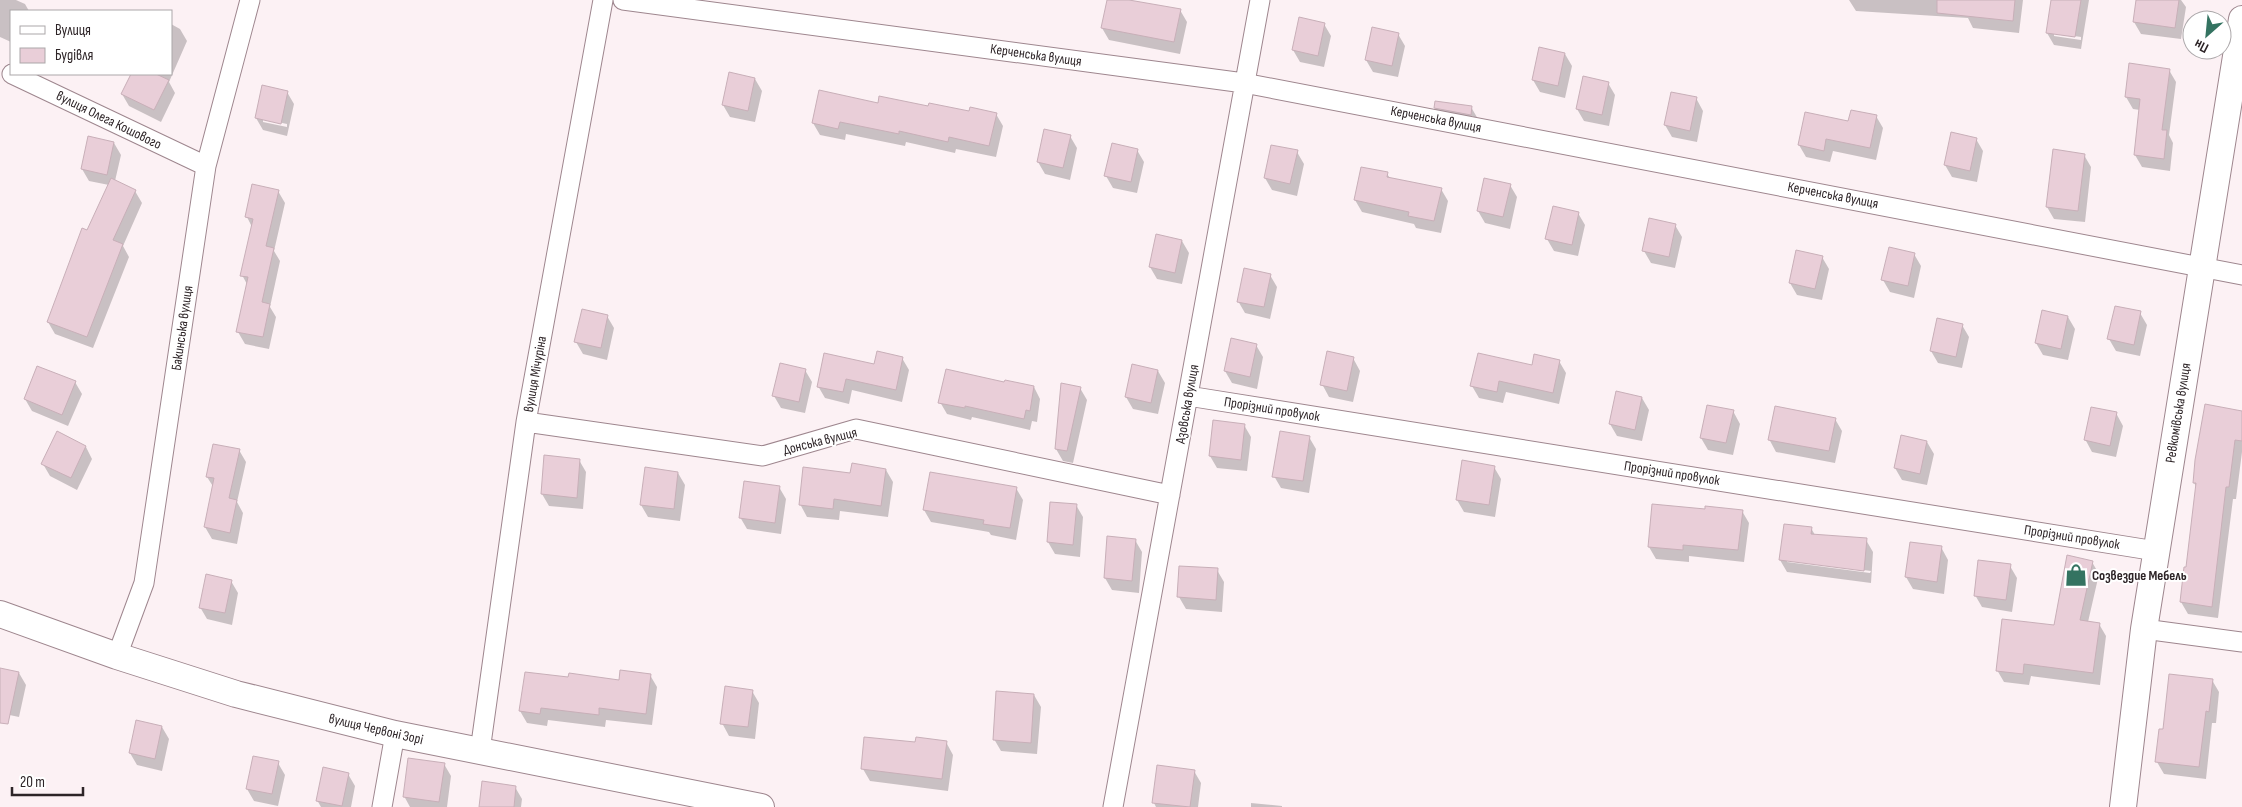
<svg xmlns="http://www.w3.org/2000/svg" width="2242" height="807" viewBox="0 0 2242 807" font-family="'Sofia Sans Condensed',sans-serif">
<rect width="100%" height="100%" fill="#fcf1f4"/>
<!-- shadow -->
<path fill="#0003" fill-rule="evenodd" d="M0 0H16L25 4 29 11H11V42L0 37Z
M1108 0H1126L1180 10 1187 22 1180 54 1109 40 1102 28Z
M1849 0H2023L2019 33 1973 28 1968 18 1856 11Z
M2052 0H2089L2081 49 2054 45 2047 33ZM2054 33 2081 37V40L2054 36Z
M2137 0H2181L2186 7 2181 39 2141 34 2134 22Z
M171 24 180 29 187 41 169 82 175 93 161 122 129 106 122 94 132 74H171Z
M1324 24 1331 36 1324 67 1300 62 1293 50Z
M1398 34 1405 46 1398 77 1373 72 1366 60Z
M1565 54 1572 66 1565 98 1540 92 1533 80Z
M2169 70 2176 82 2169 135 2173 143 2170 171 2142 167 2135 155 2140 110 2133 109 2126 97Z
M755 79 762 91 755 122 730 117 723 105Z
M1608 83 1615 95 1609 126 1584 121 1577 109Z
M263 87 287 92 294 104 287 136 263 130 256 118ZM263 119 287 124V127L263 122Z
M1696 98 1703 111 1697 142 1672 137 1665 125Z
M929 107 996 114 1003 126 996 157 956 149 955 153 906 142 905 146 846 134 845 140 820 135 813 123Z
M1471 107 1478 119V124L1473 116H1470L1476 126 1442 120 1435 108Z
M1876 116 1883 128 1876 160 1833 151 1830 162 1806 157 1799 145 1849 123Z
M1070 136 1077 148 1070 180 1045 174 1038 162Z
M1976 139 1983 151 1977 182 1952 177 1945 165Z
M114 143 121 155 115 181 135 191 142 203 123 246 129 257 93 348 55 334 48 322 109 185 89 181 82 169Z
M1137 150 1144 162 1137 193 1113 188 1106 176Z
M1297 152 1304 164 1297 196 1272 190 1265 178Z
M2084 155 2091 167 2085 222 2054 219 2047 207Z
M1387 174 1390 178 1441 189 1448 201 1441 233 1416 228 1414 224 1362 212 1355 200Z
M1510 185 1517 197 1510 229 1485 223 1478 211Z
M278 191 285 203 274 251 280 261 270 307 276 317 269 349 245 344 238 332 248 286 242 275 252 227 247 217Z
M1578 213 1585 225 1578 256 1554 251 1547 239Z
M1675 225 1682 237 1675 268 1651 263 1644 251Z
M1182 241 1189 253 1182 284 1157 279 1150 267Z
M1914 254 1921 266 1914 298 1890 292 1883 280Z
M1822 257 1829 269 1822 300 1797 295 1790 283Z
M1270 275 1277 287 1270 319 1245 313 1238 301Z
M2140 313 2147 325 2140 356 2116 351 2109 339Z
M607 316 614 328 607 360 583 354 576 342Z
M2068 317 2075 329 2068 360 2043 355 2036 343Z
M1962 325 1969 337 1962 368 1938 363 1931 351Z
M1256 345 1263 357 1257 389 1232 383 1225 371Z
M902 358 909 370 902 402 852 390 849 404 825 398 818 386Z
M1353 358 1360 371 1353 402 1329 397 1322 384Z
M1559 361 1566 373 1559 404 1506 392 1503 403 1479 398 1472 386 1532 366Z
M805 370 812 382 805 413 781 408 774 396Z
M1158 371 1165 383 1158 414 1133 409 1126 397Z
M75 382 82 394 68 426 32 411 25 399Z
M1005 384 1034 387 1040 399 1037 422 1032 421 1030 430 972 417 971 420 947 414 940 402Z
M1080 388 1087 400 1073 463 1063 461 1056 449Z
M1642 398 1649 410 1642 441 1617 436 1610 424Z
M1733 411 1740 424 1733 455 1708 450 1701 438Z
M2242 412V452L2236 499H2233L2218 618 2188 614 2181 602 2188 568 2197 488 2194 483Z
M2116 413 2123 426 2116 457 2092 452 2085 439Z
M1835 419 1842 431 1835 463 1776 452 1769 439Z
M1244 425 1251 437 1247 471 1217 468 1210 456Z
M1309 437 1316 449 1309 493 1281 488 1274 476Z
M1927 442 1934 454 1927 485 1902 480 1895 468Z
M86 447 92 459 77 490 50 476 43 464Z
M239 450 246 462 237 502 243 513 237 544 212 539 205 527 214 488 207 477Z
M579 460 586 472 583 509 549 506 542 494Z
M1494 467 1501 479 1495 517 1464 512 1457 500Z
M886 470 893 482 888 517 840 511 839 520 807 517 800 504 851 475Z
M678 473 685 485 680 521 648 517 641 505Z
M779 487 786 499 781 534 747 529 740 517Z
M1016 488 1023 500 1016 540 991 535 989 532 931 522 924 510Z
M1076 505 1083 517 1080 557 1055 554 1048 542Z
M1706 510 1742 511 1749 523 1744 562 1689 556V562L1656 559 1649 547Z
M1811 528 1815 535 1866 540 1873 552 1871 583 1787 572 1780 560ZM1787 560 1871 571 1870 573 1787 562Z
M1108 538 1135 540 1142 552 1139 593 1112 590 1105 578Z
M1911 544 1941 547 1948 560 1944 594 1913 589 1906 577Z
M2092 562 2099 574 2088 622 2099 624 2106 636 2100 685 2031 676 2029 685 2004 682 1997 670 2055 627Z
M2010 566 2017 578 2012 612 1982 607 1975 595Z
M1181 567 1217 570 1224 582 1222 612 1186 609 1179 597Z
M231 581 238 593 232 625 207 619 200 607Z
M0 669 19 673 26 685 19 717 0 713Z
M650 675 657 687 652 725 606 720 605 727 548 720 547 726 527 723 520 711 569 679 620 681Z
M2212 680 2219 692 2216 723H2212L2206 779 2164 774 2157 762 2164 731Z
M752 691 759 703 755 739 729 736 722 723Z
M1034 695 1041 707 1037 754 1001 751 994 739Z
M162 727 169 739 162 771 137 765 130 753Z
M946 742 953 755 948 791 870 781 863 769 916 743Z
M278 763 285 775 278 806 254 801 247 789Z
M444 764 451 776 447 807H410L404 796Z
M1194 771 1201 783 1198 807H1156L1154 803Z
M348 774 355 786 351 807H321L317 800Z
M515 787 522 799 521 807H480Z
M1251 803 1282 806V807H1251Z"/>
<!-- building -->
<path fill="#e9ced8" stroke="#c8afb8" d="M1107 0H1129L1181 9 1174 42 1101 28Z
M1937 0H2015L2013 21 1937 13Z
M2051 0H2081L2075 37 2046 33Z
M2136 0H2179L2175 28 2133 22Z
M1299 17 1325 23 1318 56 1292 50Z
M1372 27 1399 33 1392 66 1365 60Z
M1539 47 1565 53 1558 86 1532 80Z
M2129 63 2170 69 2162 130H2167L2164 159 2134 155 2140 99 2125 97Z
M729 72 755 78 748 111 722 105Z
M131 74H156L169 80 154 110 121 94Z
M1583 76 1609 82 1602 115 1576 109Z
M262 85 288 91 281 124 255 118Z
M819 90 878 103 879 96 928 106 929 103 969 111 970 107 997 113 989 146 949 137 948 142 899 131V134L840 122 838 129 812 123Z
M1671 92 1697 97 1690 131 1664 125Z
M1435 101 1472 106 1471 115 1434 108Z
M1851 110 1877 115 1870 148 1826 139 1824 151 1798 145 1805 112 1848 121Z
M1044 129 1071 135 1063 168 1037 162Z
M1951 132 1977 138 1970 171 1944 165Z
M88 136 114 142 107 175 81 169Z
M1112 143 1138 149 1131 182 1104 176Z
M1271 145 1298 150 1290 184 1264 178Z
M2053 149 2085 154 2078 211 2046 207Z
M1361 167 1388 172 1387 177 1442 188 1434 221 1408 216 1409 212 1354 200Z
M111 178 136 190 113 240 123 244 87 337 47 322 82 228 87 230Z
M1484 178 1511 184 1503 217 1477 211Z
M252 184 279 190 266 246 274 248 262 302 270 304 263 337 236 332 248 277 240 276 253 219 245 217Z
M1553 206 1579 212 1572 245 1545 239Z
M1649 218 1676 224 1669 257 1642 251Z
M1156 234 1182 240 1175 273 1149 267Z
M1889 247 1915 253 1908 286 1881 280Z
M1796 250 1823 256 1815 289 1789 283Z
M1244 268 1271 274 1264 307 1237 302Z
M2115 306 2141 311 2134 345 2107 339Z
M582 309 608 315 601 348 574 342Z
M2042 310 2068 316 2061 349 2035 343Z
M1937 318 1963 324 1956 357 1930 351Z
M1231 338 1257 344 1250 377 1224 371Z
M877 351 903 357 896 390 846 379 843 392 817 387 824 353 874 364Z
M1327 351 1354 357 1347 391 1320 385Z
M1478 353 1532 365 1534 354 1560 360 1553 393 1499 381 1497 392 1470 386Z
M780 363 806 369 799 402 772 396Z
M1132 364 1158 370 1151 403 1125 397Z
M37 366 76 381 62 415 24 399Z
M946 369 1004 382 1005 380 1034 386 1030 411 1026 410 1024 419 965 406V408L938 403Z
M1061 383 1081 387 1067 451 1055 449Z
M1616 391 1642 397 1635 430 1609 424Z
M2205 404 2242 411V441L2235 440 2229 487H2226L2212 607 2180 602 2184 567H2186L2196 483H2193L2195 460Z
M1707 405 1734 410 1726 443 1700 438Z
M1775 406 1836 418 1829 451 1768 440Z
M2091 407 2117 412 2110 446 2084 440Z
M1213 420 1245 424 1241 460 1209 456Z
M57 431 86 446 71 478 41 464Z
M1280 431 1310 436 1303 481 1272 477Z
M1901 435 1927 441 1920 474 1894 468Z
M213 444 240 449 229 498 237 500 230 533 204 527 214 478 206 477Z
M544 455 580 459 577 498 541 494Z
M1462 460 1495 466 1489 505 1456 500Z
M852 463 886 469 881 506 834 499 833 509 799 505 803 467 850 473Z
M645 467 678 472 674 509 640 505Z
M930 472 1017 487 1010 528 983 524 984 520 923 510Z
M744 481 780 486 775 523 739 518Z
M1050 502 1077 504 1073 545 1047 542Z
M1652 504 1705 509V506L1743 510 1738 550 1683 545V550L1648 547Z
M1784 524 1812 527 1811 534 1867 538 1864 571 1779 560Z
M1107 536 1136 539 1132 581 1104 578Z
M1910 542 1942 546 1937 582 1905 577Z
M2067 555 2093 561 2080 620 2100 623 2093 673 2024 664 2023 674 1996 671 2002 619 2054 625Z
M1978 560 2011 564 2006 600 1974 596Z
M1179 566 1218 568 1216 600 1177 597Z
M206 574 232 580 225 613 199 608Z
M0 668 19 672 8 724 0 723Z
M620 670 651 674 646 714 599 708V715L541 708 540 714 519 711 525 672 568 677 569 673 619 680Z
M2169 674 2213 679 2209 712 2206 711 2199 767 2155 762 2159 729H2163Z
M725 686 753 690 748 727 720 724Z
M996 691 1034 694 1031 743 993 740Z
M136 720 162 726 155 759 129 753Z
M864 737 915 742 916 737 947 741 942 779 861 769Z
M253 756 279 761 272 794 246 789Z
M408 758 445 763 439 802 403 797Z
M1157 765 1195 770 1190 807 1152 803Z
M323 767 349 773 342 806 316 801Z
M482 781 516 786 514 807H479Z"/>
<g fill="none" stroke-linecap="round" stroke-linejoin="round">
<defs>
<path id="street" d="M623 0 1244 83 2242 275
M12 74 206 166
M1188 396 2156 551
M526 422 763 456 856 429 1170 495
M2144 629 2242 642
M117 656 144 583 206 166 250 0
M480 751 526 422 603 0
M382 807 395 734
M1113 807 1260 0"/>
<path id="secondary" d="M0 614 117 656 236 694 395 734 761 807
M2123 807 2144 629 2242 19"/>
</defs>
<!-- street casing -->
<use href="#street" stroke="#9e868e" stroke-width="21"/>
<!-- secondary casing -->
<use href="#secondary" stroke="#9e868e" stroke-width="28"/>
<!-- street -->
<use href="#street" stroke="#fff" stroke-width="19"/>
<!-- secondary -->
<use href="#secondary" stroke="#fff" stroke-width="26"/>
</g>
<!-- icons -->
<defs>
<symbol id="shop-bare" viewBox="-9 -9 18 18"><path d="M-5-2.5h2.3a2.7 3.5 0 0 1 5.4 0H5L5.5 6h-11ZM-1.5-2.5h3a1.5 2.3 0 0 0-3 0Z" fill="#347361" stroke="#fff" stroke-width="2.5" paint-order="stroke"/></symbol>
</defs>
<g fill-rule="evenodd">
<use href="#shop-bare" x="2060" y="559" width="32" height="32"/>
</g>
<g text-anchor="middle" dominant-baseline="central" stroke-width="4" stroke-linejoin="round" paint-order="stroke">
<!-- street labels -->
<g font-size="14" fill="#2d2427" stroke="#fff">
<text transform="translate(1036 55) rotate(8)">Керченська вулиця</text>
<text transform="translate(1436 119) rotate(11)">Керченська вулиця</text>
<text transform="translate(109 120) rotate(26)">вулиця Олега Кошового</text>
<text transform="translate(1833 195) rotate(11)">Керченська вулиця</text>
<text transform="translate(182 328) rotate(-82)">Бакинська вулиця</text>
<text transform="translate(535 374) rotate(-80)">вулиця Мічуріна</text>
<text transform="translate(1187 404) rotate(-80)">Азовська вулиця</text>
<text transform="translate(1272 409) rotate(9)">Прорізний провулок</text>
<text transform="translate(2178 413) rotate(-81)">Ревкомівська вулиця</text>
<text transform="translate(820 441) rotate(-14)">Донська вулиця</text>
<text transform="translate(1672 473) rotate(9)">Прорізний провулок</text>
<text transform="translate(2072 537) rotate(9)">Прорізний провулок</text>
<text transform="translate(376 729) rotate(13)">вулиця Червоні Зорі</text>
</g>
<!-- poi labels -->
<g font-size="14" font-weight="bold" fill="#2d2427" stroke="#fff" text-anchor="start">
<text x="2092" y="575">Созвездие Мебель</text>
</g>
</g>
<!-- legend -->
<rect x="10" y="10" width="162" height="65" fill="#ffffff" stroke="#aba7a9"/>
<rect x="20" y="26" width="25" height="8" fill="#ffffff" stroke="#aba7a9"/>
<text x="55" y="35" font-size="15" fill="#2d2427">Вулиця</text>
<rect x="20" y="48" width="25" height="15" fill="#e9ced8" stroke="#aba7a9"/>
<text x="55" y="60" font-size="15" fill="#2d2427">Будівля</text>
<!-- north arrow -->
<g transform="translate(2207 35) rotate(207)"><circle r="24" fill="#ffffff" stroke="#aba7a9"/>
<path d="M0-4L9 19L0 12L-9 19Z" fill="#347361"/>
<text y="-8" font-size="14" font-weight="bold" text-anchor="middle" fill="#2d2427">Пн</text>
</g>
<!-- scale -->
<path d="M12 787v8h71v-8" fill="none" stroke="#2d2427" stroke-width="2.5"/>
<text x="20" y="787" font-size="15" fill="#2d2427" stroke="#ffffff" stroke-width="4" paint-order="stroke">20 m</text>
</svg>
